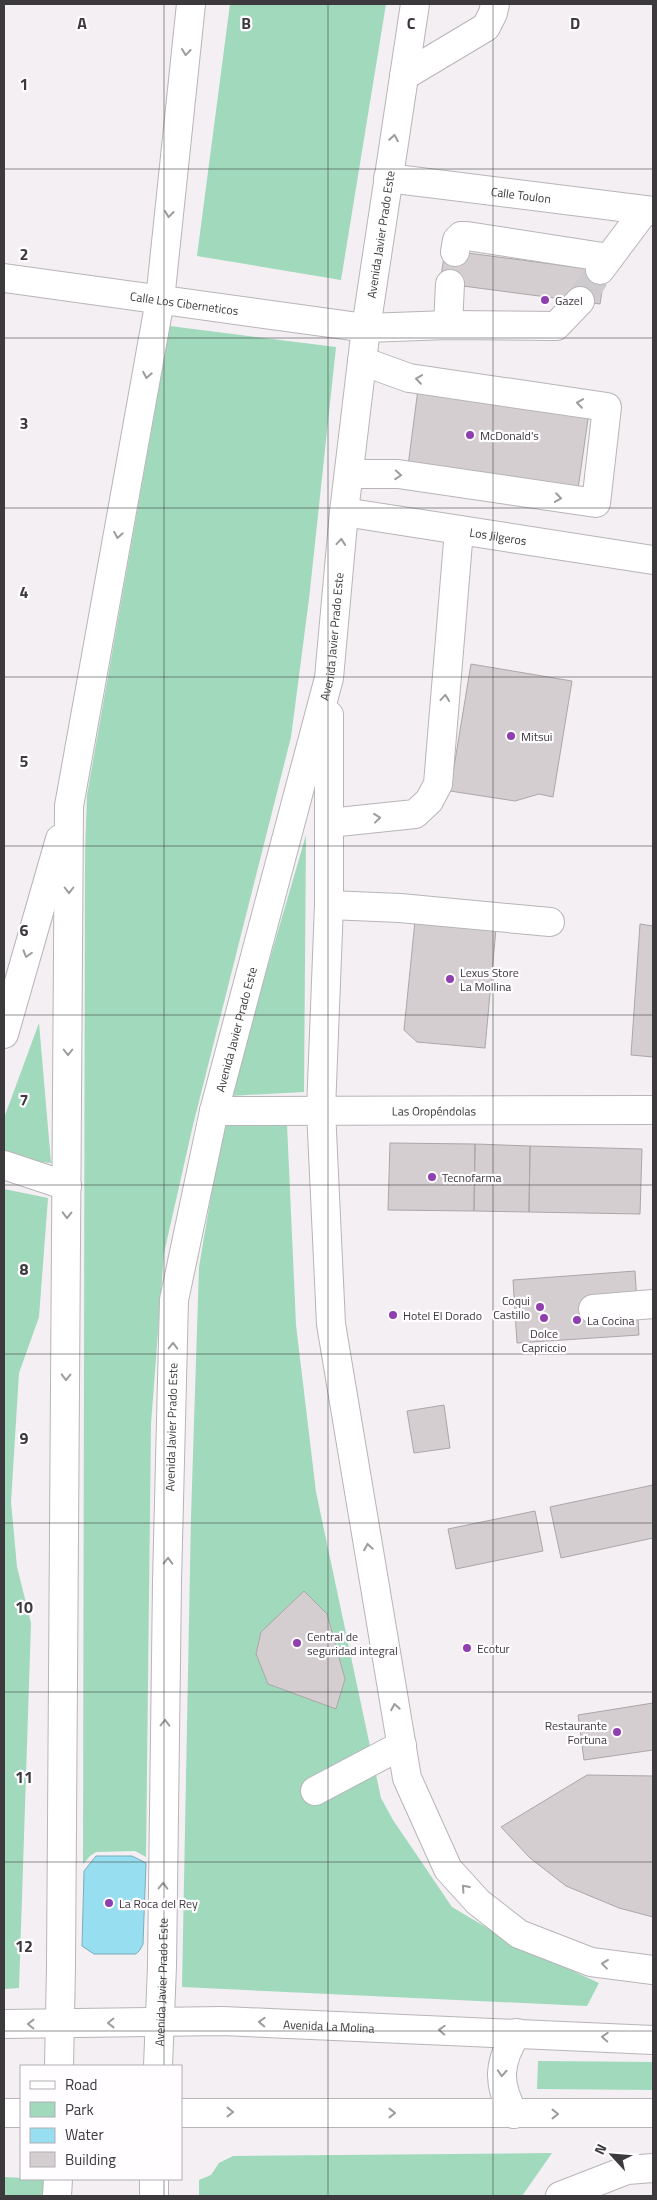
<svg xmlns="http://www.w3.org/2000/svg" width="657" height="2200" viewBox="0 0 657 2200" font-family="'Titillium Web',sans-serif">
<rect width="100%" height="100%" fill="#f3eff3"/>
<!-- green -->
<path fill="#a0d9bc" d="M230 4H386L341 280 197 256Z
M170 326 336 347 309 599 291 737 193 1125 164 1253 151 1424 146 1857 135 1851 96 1852 90 1856 83 1864 85 853 87 795Z
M306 835 304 1092 230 1096Z
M39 1023 51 1163 4 1158V1118Z
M287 1124 296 1325 316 1492 381 1798 393 1820 452 1907 514 1944 599 1983 587 2006 182 1987 191 1517 199 1267 223 1125Z
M4 1189 48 1198 39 1317 19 1373 11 1502 17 1567 31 1623 19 1988 4 1989Z
M538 2061 653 2062V2090L537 2089Z
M552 2153 522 2196H199V2180L211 2175 219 2163 233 2156Z
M4 2177 44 2179 43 2196H4Z"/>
<!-- water -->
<path fill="#97def0" stroke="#7cadba" d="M96 1856H132L146 1863 143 1944 140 1950 136 1954H94L82 1946 84 1871Z"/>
<!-- building -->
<path fill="#d4ced1" stroke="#aba6a9" d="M445 250 605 271 600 304 440 283Z
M418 389 589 412 578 489 408 466Z
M471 664 572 681 553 797 539 794 515 801 450 791Z
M415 921 496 929 485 1048 417 1042 404 1030Z
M640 924 653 926V1057L631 1055Z
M390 1143 475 1144 474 1211 388 1210Z
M475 1144 530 1146 529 1212 474 1211Z
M530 1146 642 1149 640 1214 529 1212Z
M635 1271 639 1335 517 1343 513 1280Z
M444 1405 450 1448 414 1453 407 1411Z
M653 1485V1538L561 1558 550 1507Z
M535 1511 543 1551 456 1569 448 1529Z
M304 1591 327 1614 345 1679 336 1709 268 1684 256 1654 261 1632Z
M653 1703V1750L584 1760 578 1715Z
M587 1775 653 1776V1917L619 1908 566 1886 530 1858 501 1827Z"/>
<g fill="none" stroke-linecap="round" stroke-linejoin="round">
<!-- minor-tunnel -->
<path stroke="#cecbce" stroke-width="28" stroke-dasharray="28 14" stroke-linecap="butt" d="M580 301 600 270"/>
<defs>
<g id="minor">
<path d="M404 76 486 27 493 13 495 4"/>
<path id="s1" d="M388 178 653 211"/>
<path d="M455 252 457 240 461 236H467L609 258"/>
<path d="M600 270 645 210"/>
<path id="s2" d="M4 278 366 328 448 325 556 326 580 301"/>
<path d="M448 325 450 284"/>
<path d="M349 474H398L596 503 607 407 409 378 362 361"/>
<path id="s3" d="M344 512 653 560"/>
<path d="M329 823 415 814 429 801 438 784 459 530"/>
<path d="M329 905 400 908 550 922"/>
<path id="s4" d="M214 1111 653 1110"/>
<path d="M4 1165 67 1186"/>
<path d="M593 1309 653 1304"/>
<path d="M315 1791 402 1745"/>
</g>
<g id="major">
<path d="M329 715V905L321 1110 331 1324 407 1778 448 1869 478 1902 519 1934 591 1962 653 1970"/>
<path d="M4 1034 60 839"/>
<path id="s5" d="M4 2024 223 2021 653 2040"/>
<path d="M59 2066 61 1967 69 806 160 300 191 4"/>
<path id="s6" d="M158 2066 162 1966 167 1582 174 1300 214 1111 329 678 344 512 366 328 415 4"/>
<path d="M4 2113H21"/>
<path d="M181 2113H653"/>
<path d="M514 2114C497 2084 498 2062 517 2033"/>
<path d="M57 2196 58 2179"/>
<path d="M154 2196V2179"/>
<path d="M560 2196 627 2170 653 2168"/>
</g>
</defs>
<!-- minor casing -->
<use href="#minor" stroke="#b8b4b8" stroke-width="30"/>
<!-- major casing -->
<use href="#major" stroke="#b8b4b8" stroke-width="30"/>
<!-- minor -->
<use href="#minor" stroke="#fff" stroke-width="28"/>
<!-- major -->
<use href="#major" stroke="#fff" stroke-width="28"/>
</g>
<!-- one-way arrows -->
<defs><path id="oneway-chevron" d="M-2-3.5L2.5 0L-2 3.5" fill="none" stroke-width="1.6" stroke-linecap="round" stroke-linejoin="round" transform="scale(1.25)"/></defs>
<g stroke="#9e9c9e">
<use href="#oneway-chevron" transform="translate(186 52) rotate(96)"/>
<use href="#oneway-chevron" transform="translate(394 138) rotate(-81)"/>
<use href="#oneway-chevron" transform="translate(169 214) rotate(96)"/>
<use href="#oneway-chevron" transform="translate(147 375) rotate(100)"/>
<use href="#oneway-chevron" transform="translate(419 379) rotate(-172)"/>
<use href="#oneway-chevron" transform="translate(580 403) rotate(-172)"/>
<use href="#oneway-chevron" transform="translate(398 475) rotate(4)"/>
<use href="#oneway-chevron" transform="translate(558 498) rotate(8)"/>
<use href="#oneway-chevron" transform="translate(118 535) rotate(100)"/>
<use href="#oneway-chevron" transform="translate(341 542) rotate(-85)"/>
<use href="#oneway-chevron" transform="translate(445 698) rotate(-85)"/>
<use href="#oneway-chevron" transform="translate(377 818) rotate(-6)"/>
<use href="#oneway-chevron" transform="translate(69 890) rotate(90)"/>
<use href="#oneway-chevron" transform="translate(27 954) rotate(106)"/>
<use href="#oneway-chevron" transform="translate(68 1052) rotate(90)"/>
<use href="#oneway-chevron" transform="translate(67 1215) rotate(91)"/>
<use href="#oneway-chevron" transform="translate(173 1346) rotate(-89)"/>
<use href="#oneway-chevron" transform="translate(66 1377) rotate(91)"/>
<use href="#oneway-chevron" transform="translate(368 1547) rotate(-99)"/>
<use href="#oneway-chevron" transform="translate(168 1561) rotate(-89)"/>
<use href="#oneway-chevron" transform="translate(395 1707) rotate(-100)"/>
<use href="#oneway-chevron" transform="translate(165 1723) rotate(-89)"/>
<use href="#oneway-chevron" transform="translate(163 1886) rotate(-89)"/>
<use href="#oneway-chevron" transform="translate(465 1888) rotate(-132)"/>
<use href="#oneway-chevron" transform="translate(605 1964) rotate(-173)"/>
<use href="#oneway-chevron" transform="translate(262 2022) rotate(-178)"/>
<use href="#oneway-chevron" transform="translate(111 2023) rotate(179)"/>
<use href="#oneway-chevron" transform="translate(31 2024) rotate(-179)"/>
<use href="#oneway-chevron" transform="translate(442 2030) rotate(-177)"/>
<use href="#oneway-chevron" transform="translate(605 2037) rotate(-177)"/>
<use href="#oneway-chevron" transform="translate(502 2073) rotate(93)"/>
<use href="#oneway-chevron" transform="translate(230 2112)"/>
<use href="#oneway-chevron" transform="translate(392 2113)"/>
<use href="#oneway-chevron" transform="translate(555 2114)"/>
</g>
<!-- grid -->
<path fill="none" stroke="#3c3a3c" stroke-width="1" stroke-opacity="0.55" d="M164 4V2066M328 4V2196M493 4V2196M4 169H653M4 338H653M4 508H653M4 677H653M4 846H653M4 1015H653M4 1185H653M4 1354H653M4 1523H653M4 1692H653M4 1862H653M4 2031H653M164 2179V2196"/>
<!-- markers -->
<g fill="#903faf" stroke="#fffdff" stroke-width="2">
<circle cx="545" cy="300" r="5"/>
<circle cx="470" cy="435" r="5"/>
<circle cx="511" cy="736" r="5"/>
<circle cx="450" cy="979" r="5"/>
<circle cx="432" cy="1177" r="5"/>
<circle cx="540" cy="1307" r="5"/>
<circle cx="393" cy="1315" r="5"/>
<circle cx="544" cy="1318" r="5"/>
<circle cx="577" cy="1320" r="5"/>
<circle cx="297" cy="1643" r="5"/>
<circle cx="467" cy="1648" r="5"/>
<circle cx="617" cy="1732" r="5"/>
<circle cx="109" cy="1903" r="5"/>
</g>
<g text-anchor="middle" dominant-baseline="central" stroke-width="4.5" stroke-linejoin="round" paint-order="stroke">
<!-- street labels -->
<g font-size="12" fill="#3c3a3c" stroke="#fffdff">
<text stroke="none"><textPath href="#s1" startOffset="134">Calle Toulon</textPath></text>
<text stroke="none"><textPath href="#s6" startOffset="1854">Avenida Javier Prado Este</textPath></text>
<text stroke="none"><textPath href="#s2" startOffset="182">Calle Los Ciberneticos</textPath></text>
<text stroke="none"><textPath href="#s3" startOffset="156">Los Jilgeros</textPath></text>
<text stroke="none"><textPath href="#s6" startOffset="1449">Avenida Javier Prado Este</textPath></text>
<text stroke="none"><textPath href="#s6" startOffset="1044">Avenida Javier Prado Este</textPath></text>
<text stroke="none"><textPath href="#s4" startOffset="220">Las Oropéndolas</textPath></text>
<text stroke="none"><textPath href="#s6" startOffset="639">Avenida Javier Prado Este</textPath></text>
<text stroke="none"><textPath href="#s6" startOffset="84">Avenida Javier Prado Este</textPath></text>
<text stroke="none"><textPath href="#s5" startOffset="325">Avenida La Molina</textPath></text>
</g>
<!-- poi labels -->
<g font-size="12" fill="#3c3a3c" stroke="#fffdff" text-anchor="start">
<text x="555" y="300">Gazel</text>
<text x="480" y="435">McDonald's</text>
<text x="521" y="736">Mitsui</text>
<text x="460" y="972">Lexus Store<tspan x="460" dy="14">La Mollina</tspan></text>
<text x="442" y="1177">Tecnofarma</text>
<text x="530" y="1300" text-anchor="end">Coqui<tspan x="530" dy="14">Castillo</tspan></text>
<text x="403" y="1315">Hotel El Dorado</text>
<text x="587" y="1320">La Cocina</text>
<text x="544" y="1333" text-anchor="middle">Dolce<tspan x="544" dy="14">Capriccio</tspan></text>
<text x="307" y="1636">Central de<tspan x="307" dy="14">seguridad integral</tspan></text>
<text x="477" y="1648">Ecotur</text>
<text x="607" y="1725" text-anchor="end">Restaurante<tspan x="607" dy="14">Fortuna</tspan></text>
<text x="119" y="1903">La Roca del Rey</text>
</g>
</g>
<g font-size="16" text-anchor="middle" font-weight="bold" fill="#3c3a3c" stroke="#fffdff" stroke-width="4.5" stroke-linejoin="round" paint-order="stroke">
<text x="82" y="29">A</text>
<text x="246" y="29">B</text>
<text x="411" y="29">C</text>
<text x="575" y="29">D</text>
<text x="24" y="90">1</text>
<text x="24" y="260">2</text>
<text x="24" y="429">3</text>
<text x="24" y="598">4</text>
<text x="24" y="767">5</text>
<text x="24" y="936">6</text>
<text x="24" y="1106">7</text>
<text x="24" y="1275">8</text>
<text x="24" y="1444">9</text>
<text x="24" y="1613">10</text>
<text x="24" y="1783">11</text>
<text x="24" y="1952">12</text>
</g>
<!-- border -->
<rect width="657" height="2200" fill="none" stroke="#3c3a3c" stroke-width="10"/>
<!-- legend -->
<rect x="20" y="2065" width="162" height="115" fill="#fffdff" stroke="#b1afb1"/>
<rect x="30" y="2081" width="25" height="8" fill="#ffffff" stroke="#b1afb1"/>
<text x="65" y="2090" font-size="15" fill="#3c3a3c">Road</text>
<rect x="30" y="2102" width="25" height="15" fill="#a0d9bc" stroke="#b1afb1"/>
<text x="65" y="2115" font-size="15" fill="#3c3a3c">Park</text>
<rect x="30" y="2128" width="25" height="15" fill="#97def0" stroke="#b1afb1"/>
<text x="65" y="2140" font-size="15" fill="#3c3a3c">Water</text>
<rect x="30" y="2152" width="25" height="15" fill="#d4ced1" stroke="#b1afb1"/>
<text x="65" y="2165" font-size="15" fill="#3c3a3c">Building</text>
<!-- north arrow -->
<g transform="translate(612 2155) rotate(296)" stroke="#fffdff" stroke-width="4" paint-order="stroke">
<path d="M0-4L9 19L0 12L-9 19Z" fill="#3c3a3c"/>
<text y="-8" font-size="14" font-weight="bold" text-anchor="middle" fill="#3c3a3c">N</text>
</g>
</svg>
